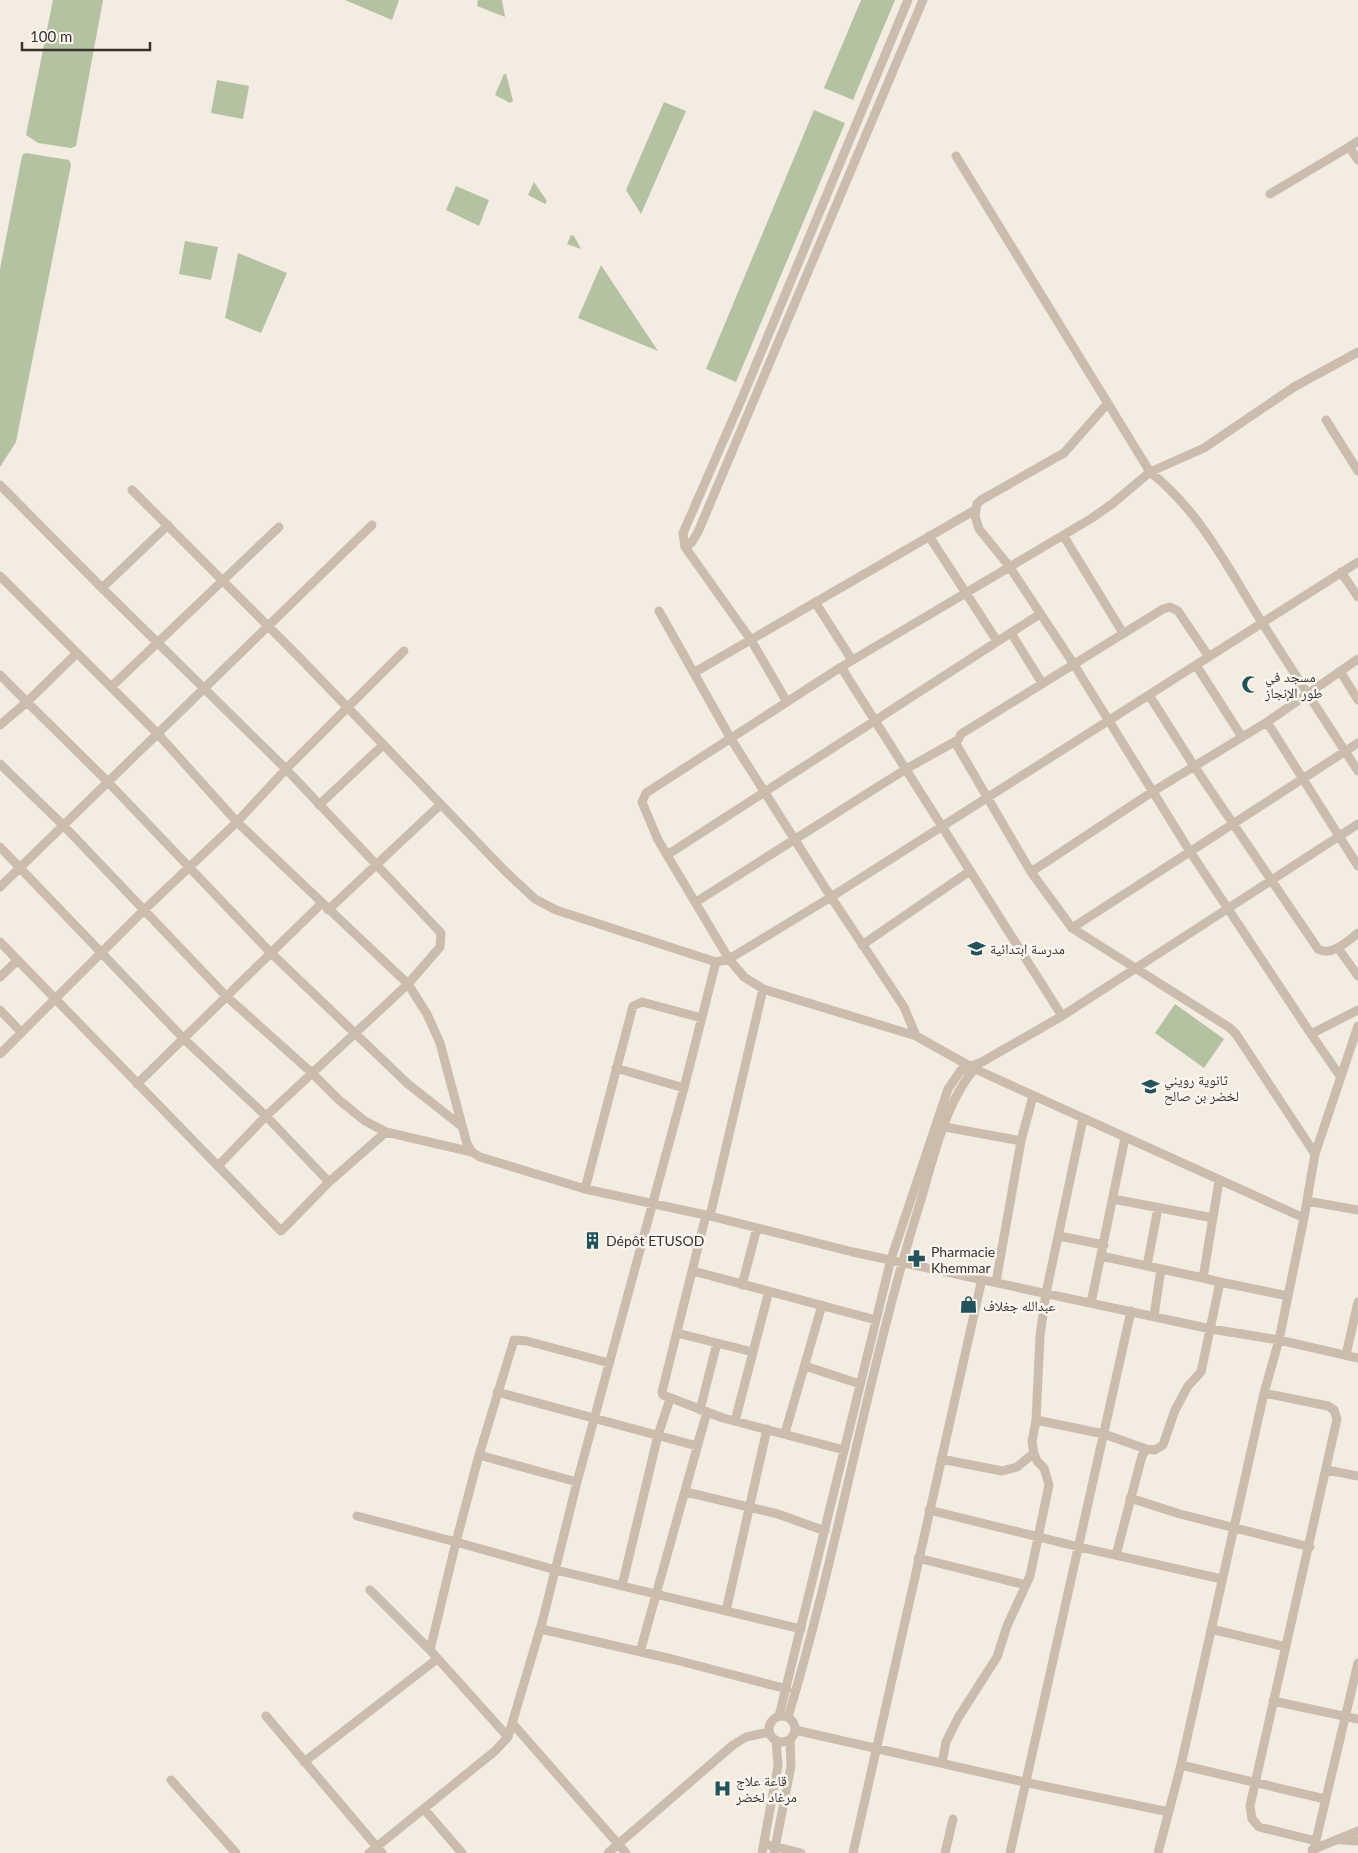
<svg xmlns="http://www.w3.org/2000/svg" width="1358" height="1853" viewBox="0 0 1358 1853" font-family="Lato,'Noto Naskh Arabic',sans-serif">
<rect width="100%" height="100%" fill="#f3ece1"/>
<!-- green -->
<path fill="#b5c2a1" d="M53 0H103L76 146 71 148 38 143 26 135Z
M345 0H399L392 20Z
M478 0H502L505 17 477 6Z
M861 0H895L853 100 824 88Z
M504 74H506L507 77 513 101 510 103 495 95Z
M217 80 249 86 243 119 211 113Z
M664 102 686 111 641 214 626 190Z
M814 110 845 123 736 382 706 369Z
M26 153 69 160 71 165 16 442 0 467V269L21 161 23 154Z
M534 182 547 201 545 204 528 195Z
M456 186 489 200 479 226 446 210Z
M571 235 574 236 581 249 567 244Z
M185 241 218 247 211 280 179 274Z
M238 253 287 273 261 333 225 318Z
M601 265 658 351 578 318Z
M1175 1004 1224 1039 1204 1068 1155 1033Z"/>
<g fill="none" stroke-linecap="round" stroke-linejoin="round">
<!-- street -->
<path stroke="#cbbdad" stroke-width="9" d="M1358 141 1349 147 1358 160
M956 156 1150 472C1201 512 1229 570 1263 624 1294 673 1326 722 1358 771
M1270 194 1349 147
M1107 404 1064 453 981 500 977 504 975 516 979 529 1009 566 1073 663 1189 850 1311 1034 1358 1010
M1326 420 1358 471
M0 485 102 588 285 768 441 933 440 947 408 984 266 1116 218 1166
M132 490 298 656 505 871 535 899 556 910 716 962 729 959 831 897 1358 562
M1063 535 1123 633
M929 536 997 641
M685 547 692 542 698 532 923 0
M1341 572 1358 597
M0 576 157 733 237 822 408 984 427 1014 440 1043 467 1144 472 1152 480 1157 585 1189 710 1216 853 1252 1211 1329 1279 1340 1358 1358
M102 588 168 525
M815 602 852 660
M659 611 731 739 831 897 904 1007 916 1036
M1011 633 1042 683
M76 654 27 702 107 781 271 953 408 1084 460 1125
M1209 657 1178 611 1170 607 1163 609 961 734 956 744 1031 872 1072 928 1230 1028 1236 1034 1315 1154
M1196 665 1242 737
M841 667 1062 1016
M1340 671 1358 700
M695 672 975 510
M0 675 27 702 0 725
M111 687 279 527
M1149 695 1194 766 1318 949C1332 957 1347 941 1358 933
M787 702 751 640 685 547 683 533 742 398 908 0
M1267 722 1358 866
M0 764 63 825 226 996 312 1073 339 1100 365 1121 386 1132 472 1152
M319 805 383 745
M0 847 184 1039 266 1116 329 1182
M667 855 1040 614
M1031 872 1152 792 1267 722 1358 659
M0 887 372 525
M696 902 906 769 956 741
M328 910 440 805
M1072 928 1358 743
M0 942 281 1231 329 1182 386 1132
M862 945 970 871
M1338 948 1358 976
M0 977 18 960
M0 1010 21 1032
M1311 1034 1340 1076
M0 1054 144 910 237 822 286 769 404 651
M616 1068 684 1088
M137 1084 322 903
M945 1127 1021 1141
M585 1189 633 1006 642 1002 702 1018
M1113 1199 1213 1218
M1307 1201 1358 1210
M706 1215 662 1392 663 1395 723 1418 844 1450
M710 1216 763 989
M1304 1218 975 1069 916 1036 763 989 744 977 729 959 658 840 642 802 646 793 841 667 1092 518 1112 504 1150 472 1204 448 1294 387 1358 352
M1059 1236 1104 1245
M1101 1256 1203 1278
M1147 1266 1158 1208
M693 1271 876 1320
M996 1282 1021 1141 1033 1096
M1220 1282 1288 1296
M742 1285 757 1228
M1091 1303 1125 1138
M1154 1316 1161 1269
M677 1333 753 1352
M1346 1355 1358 1302
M609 1363 527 1341 514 1340 479 1455 456 1542 556 1570 801 1629
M805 1366 860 1384
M497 1392 697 1446 707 1412 640 1652
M1264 1393 1328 1406 1334 1410 1337 1419 1250 1806 1252 1819 1259 1827 1316 1841
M700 1410 717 1343
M1036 1420 1104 1434 1146 1449 1142 1456 1116 1555
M735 1421 769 1291
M785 1433 822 1305
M1146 1449 1155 1450 1163 1445 1175 1410 1188 1386 1201 1372 1220 1282 1203 1278 1219 1181
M479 1455 577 1482
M941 1459 1002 1471 1017 1467 1034 1453
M1327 1470 1358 1476
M686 1492 778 1514 825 1531
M1130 1498 1180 1514 1310 1547
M929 1510 1079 1547 1222 1579
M357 1516 456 1542 430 1650
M918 1558 1026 1585
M622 1586 658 1435 670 1399
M370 1590 430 1650 508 1737
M726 1611 767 1429
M541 1629 672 1659 787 1689
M1211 1629 1286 1647
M1273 1701 1358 1719
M266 1716 382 1853
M779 1716 891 1259 948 1089 961 1070 982 1062 1062 1016 1358 824
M769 1729a13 13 0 1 1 26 0a13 13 0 1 1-26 0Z
M788 1717C839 1548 867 1372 920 1203 933 1160 946 1098 978 1065
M513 1724 626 1853
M795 1730 1024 1782 1169 1812
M304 1762 437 1659
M942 1763 946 1742 958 1718 997 1657 1007 1626 1030 1576 1049 1485 1044 1468 1037 1461 1034 1453 1032 1442 1036 1420 1040 1336 1046 1293 1083 1119
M1181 1765 1325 1799
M171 1780 236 1853
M424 1809 462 1853
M1341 1840 1358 1841
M769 1845 801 1853
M1312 1850 1358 1831
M369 1853 495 1751 508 1737 543 1619 577 1482 684 1088 716 962
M608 1853 733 1745 746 1737 769 1732
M762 1853 778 1766 776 1740
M774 1853 791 1766 790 1740
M853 1853 982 1279
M945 1853 953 1819
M1010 1853 1131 1311
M1158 1853 1181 1765 1264 1393 1279 1340 1304 1218 1315 1154 1358 1026
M1313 1853 1358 1663"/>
</g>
<!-- icons -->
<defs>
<symbol id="mosque-bare" viewBox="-9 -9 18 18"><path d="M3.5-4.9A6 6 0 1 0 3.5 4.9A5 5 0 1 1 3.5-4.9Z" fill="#22535a" stroke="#faf5ee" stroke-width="2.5" paint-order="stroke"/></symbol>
<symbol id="school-bare" viewBox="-9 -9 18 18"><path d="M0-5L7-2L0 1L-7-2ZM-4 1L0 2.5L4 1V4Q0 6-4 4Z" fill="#22535a" stroke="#faf5ee" stroke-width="2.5" paint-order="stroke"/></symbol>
<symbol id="building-bare" viewBox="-9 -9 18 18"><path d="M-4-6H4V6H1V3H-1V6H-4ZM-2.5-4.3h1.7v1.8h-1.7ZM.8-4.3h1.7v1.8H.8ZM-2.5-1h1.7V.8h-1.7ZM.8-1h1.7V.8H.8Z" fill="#22535a" stroke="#faf5ee" stroke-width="2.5" paint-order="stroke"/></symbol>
<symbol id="pharmacy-bare" viewBox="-9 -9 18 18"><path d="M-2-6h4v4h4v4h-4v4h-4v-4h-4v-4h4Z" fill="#22535a" stroke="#faf5ee" stroke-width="2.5" paint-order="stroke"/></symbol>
<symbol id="shop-bare" viewBox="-9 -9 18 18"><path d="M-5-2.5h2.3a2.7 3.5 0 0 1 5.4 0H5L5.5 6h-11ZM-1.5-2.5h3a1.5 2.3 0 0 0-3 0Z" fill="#22535a" stroke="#faf5ee" stroke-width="2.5" paint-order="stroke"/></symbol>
<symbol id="hospital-bare" viewBox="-9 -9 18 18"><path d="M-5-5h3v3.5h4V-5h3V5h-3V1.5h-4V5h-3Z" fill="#22535a" stroke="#faf5ee" stroke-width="2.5" paint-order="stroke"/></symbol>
</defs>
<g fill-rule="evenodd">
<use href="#mosque-bare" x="1238" y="672" width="25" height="25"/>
<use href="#school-bare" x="964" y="936" width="25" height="25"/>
<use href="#school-bare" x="1138" y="1074" width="25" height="25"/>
<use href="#building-bare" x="580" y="1228" width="25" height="25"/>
<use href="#pharmacy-bare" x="904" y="1246" width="25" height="25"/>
<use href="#shop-bare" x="956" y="1292" width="25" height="25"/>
<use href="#hospital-bare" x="710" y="1776" width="25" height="25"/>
</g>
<g text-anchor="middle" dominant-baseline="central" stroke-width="5" stroke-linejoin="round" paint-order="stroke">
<!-- poi labels -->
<g font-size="14" fill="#3a312b" stroke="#faf5ee" text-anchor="start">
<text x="1265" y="676">مسجد في<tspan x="1265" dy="16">طور الإنجاز</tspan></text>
<text x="990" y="948">مدرسة ابتدائية</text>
<text x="1164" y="1079">ثانوية رويني<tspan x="1164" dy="16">لخضر بن صالح</tspan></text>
<text x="606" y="1240">Dépôt ETUSOD</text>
<text x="931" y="1251">Pharmacie<tspan x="931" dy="16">Khemmar</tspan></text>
<text x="983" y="1305">عبدالله جغلاف</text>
<text x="736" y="1780">قاعة علاج<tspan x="736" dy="16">مرغاد لخضر</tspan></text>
</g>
</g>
<!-- scale -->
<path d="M22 42v8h128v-8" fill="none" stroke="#3a312b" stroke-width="2.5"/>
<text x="30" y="42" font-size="15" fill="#3a312b" stroke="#faf5ee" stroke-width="4" paint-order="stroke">100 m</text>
</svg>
